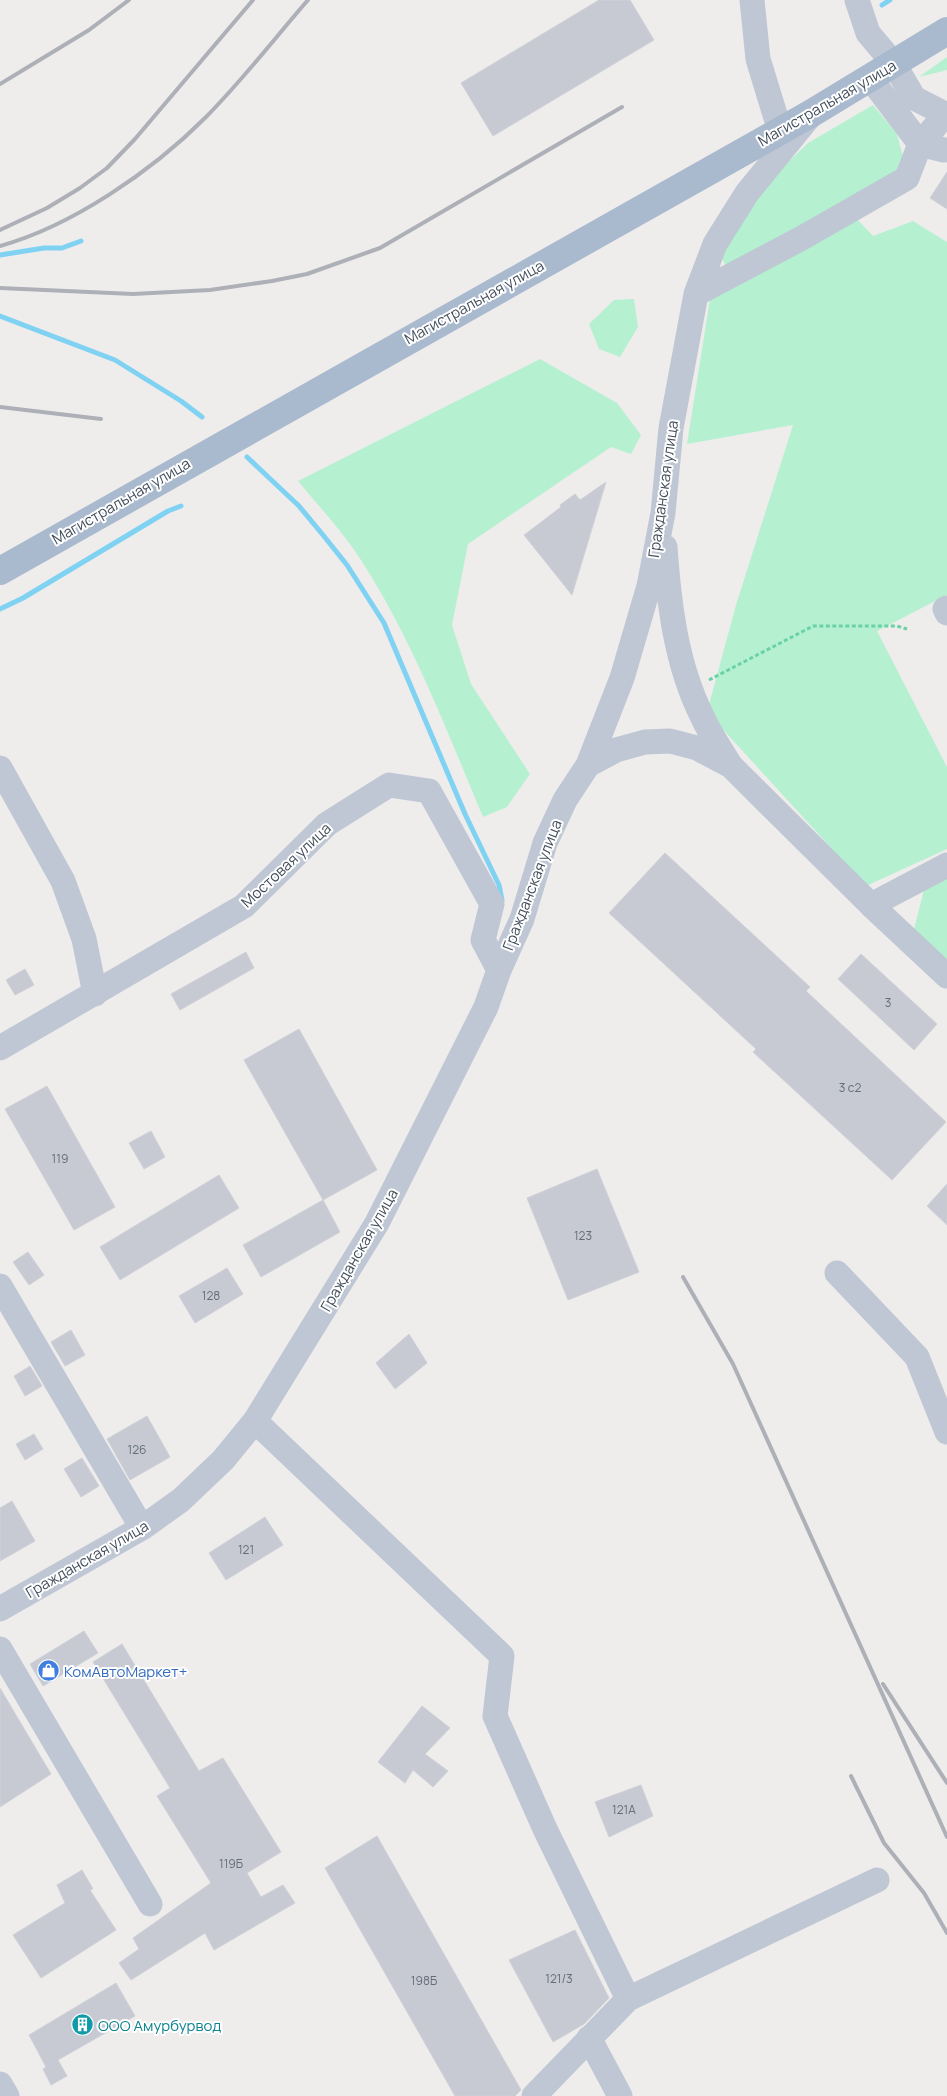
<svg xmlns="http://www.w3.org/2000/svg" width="947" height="2096" viewBox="0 0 947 2096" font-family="Manrope,sans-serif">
<rect width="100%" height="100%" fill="#efecec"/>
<!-- green -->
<path fill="#b5f1d1" d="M947 57V70L919 77Z
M873 105 897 134 906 168 732 270 724 263 720 251 758 191 808 143Z
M857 219 873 236 913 221 947 242V595L877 631 947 767V849L866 886 707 712 736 605 793 425 687 444 710 299Z
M634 299 638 327 620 357 599 349 589 324 614 300Z
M540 359 617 403 641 435 631 454 611 447 468 544 452 625 471 684 530 774 507 807 483 817C445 727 410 633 355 551 338 527 317 504 298 481Z
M947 875V964L913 933 925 886Z"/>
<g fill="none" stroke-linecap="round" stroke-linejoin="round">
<!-- stream -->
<path stroke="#7fd2f2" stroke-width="5" d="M882 5 890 0
M0 255 44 248H62L81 241
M0 316 115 360 181 401 202 417
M247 457 299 506 323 535 347 565 384 623 465 814 499 885 502 900
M0 609 23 598 168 511 181 506"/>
</g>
<!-- building -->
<path fill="#c7cad2" stroke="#cfd1d8" d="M599 0H630L654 40 493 136 461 83Z
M947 172V209L930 198Z
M606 482 572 595 524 535 561 507 560 505 575 494 580 500Z
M665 853 810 987 806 991 946 1122 892 1180 753 1052 756 1049 609 913Z
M246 952 254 968 180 1010 171 994Z
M861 954 937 1024 914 1050 838 979Z
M25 969 34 985 15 995 6 980Z
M299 1029 377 1170 323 1200 244 1060Z
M47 1086 115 1207 74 1230 5 1109Z
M151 1131 165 1157 144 1169 129 1143Z
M597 1169 639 1272 568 1300 527 1198Z
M219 1175 239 1208 120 1280 100 1247Z
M947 1184V1225L927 1206Z
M323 1200 340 1232 261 1277 243 1245Z
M28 1252 44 1275 29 1285 13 1262Z
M227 1268 243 1294 195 1323 179 1296Z
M71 1330 85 1355 65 1366 51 1342Z
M409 1334 427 1363 395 1389 376 1363Z
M30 1366 42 1386 25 1396 14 1376Z
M147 1416 170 1457 130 1480 107 1439Z
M34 1434 43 1449 25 1460 16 1444Z
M82 1458 99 1486 81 1497 64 1469Z
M12 1501 35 1541 0 1561V1508Z
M265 1517 283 1545 226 1580 209 1553Z
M84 1631 98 1653 43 1686 30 1664Z
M122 1644 199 1771 223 1758 281 1852 247 1873 261 1897 283 1885 295 1903 214 1950 205 1933 131 1980 119 1963 139 1949 133 1938 211 1883 157 1796 170 1788 93 1662Z
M0 1688 51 1774 0 1807Z
M422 1706 450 1728 425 1754 448 1771 433 1787 413 1770 405 1783 378 1762Z
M641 1785 653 1816 609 1837 595 1802Z
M377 1836 521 2090 515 2096H455L325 1868Z
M82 1870 93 1889 90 1890 116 1930 41 1978 13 1935 65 1903 57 1885Z
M575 1930 609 1998 584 2024 553 2042 509 1960Z
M116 1983 135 2016 58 2060 67 2076 51 2085 43 2069 46 2067 29 2035Z"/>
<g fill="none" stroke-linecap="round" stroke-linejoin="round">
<!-- path -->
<path stroke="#6bd1a6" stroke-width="3" stroke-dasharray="4 2.5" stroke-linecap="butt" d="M709 680 813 626H897L907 629"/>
<!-- minor -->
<path stroke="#bec7d3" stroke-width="25" d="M752 0 758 59 780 131
M857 0 868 33 894 64 914 98 947 115
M870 78 920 144 944 150
M696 294 802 238 907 178 920 144 945 115
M665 547C669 604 676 664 702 716 710 734 721 750 731 766
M947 608 945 609 947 613
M588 765 616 750 645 742 670 741 697 748 731 766 871 905 947 976
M0 768 63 881 84 939 95 994
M871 905 947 865
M0 1048 244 906 327 824 389 785 429 791 492 904 483 940 499 970
M837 1273 917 1357 947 1432
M0 1286 142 1528
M255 1421 502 1656 495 1716 545 1829 628 1999 877 1880
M0 1609 142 1528 181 1500 223 1460 255 1421 377 1223 486 1007 499 970 522 919 545 843 565 800 588 765 622 678 649 586 663 513 671 428 696 294 715 244 747 193 809 117
M0 1649 150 1904
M589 2038 620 2096
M0 2084 7 2096
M534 2096 628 1999"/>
<!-- major -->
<path stroke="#a9b9ce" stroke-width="28" d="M0 571 812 113 947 31"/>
<!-- rail -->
<path stroke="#adb0b7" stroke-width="4" d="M0 84 89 30 129 0
M0 230 47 208 80 188 107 168 135 139 253 0
M0 246C72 226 152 171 205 118 242 81 274 39 308 0
M0 288 133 294 210 290 272 281 307 274 380 248 622 107
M0 407 101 419
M683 1277 733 1364 947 1837
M883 1684 947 1783
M851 1776 884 1843 924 1893 947 1933"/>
</g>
<!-- icons -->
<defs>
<symbol id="shop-disc" viewBox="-11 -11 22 22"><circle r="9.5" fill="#3f7fe0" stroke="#fff"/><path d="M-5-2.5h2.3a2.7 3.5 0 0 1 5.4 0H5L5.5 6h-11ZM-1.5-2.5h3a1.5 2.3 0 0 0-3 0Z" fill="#fff"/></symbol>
<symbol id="building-disc" viewBox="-11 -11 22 22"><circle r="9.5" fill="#0f9aa8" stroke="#fff"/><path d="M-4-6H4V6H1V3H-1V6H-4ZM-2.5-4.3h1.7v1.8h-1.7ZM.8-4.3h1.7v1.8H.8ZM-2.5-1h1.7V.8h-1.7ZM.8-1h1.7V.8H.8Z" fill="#fff"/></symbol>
</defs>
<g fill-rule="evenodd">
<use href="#shop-disc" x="36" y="1658" width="25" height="25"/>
<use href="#building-disc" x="70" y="2012" width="25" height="25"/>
</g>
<g text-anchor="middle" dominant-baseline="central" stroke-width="4" stroke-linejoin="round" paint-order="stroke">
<!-- number labels -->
<g font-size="12" fill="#646d79">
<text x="888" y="1002">3</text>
<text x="850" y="1087">3 с2</text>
<text x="60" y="1158">119</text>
<text x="583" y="1235">123</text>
<text x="211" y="1295">128</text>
<text x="137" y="1449">126</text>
<text x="246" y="1549">121</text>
<text x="624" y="1809">121А</text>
<text x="231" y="1863">119Б</text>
<text x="559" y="1978">121/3</text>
<text x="424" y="1980">198Б</text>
</g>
<!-- street labels -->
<g font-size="15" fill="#434e5b" stroke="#fff">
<text transform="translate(827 103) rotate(-30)">Магистральная улица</text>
<text transform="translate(474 302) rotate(-29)">Магистральная улица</text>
<text transform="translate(663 489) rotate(-82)">Гражданская улица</text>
<text transform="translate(121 501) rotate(-30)">Магистральная улица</text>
<text transform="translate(286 865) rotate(-43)">Мостовая улица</text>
<text transform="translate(532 885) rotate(-69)">Гражданская улица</text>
<text transform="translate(359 1250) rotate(-60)">Гражданская улица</text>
<text transform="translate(87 1559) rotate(-30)">Гражданская улица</text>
</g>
<!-- shop labels -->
<g font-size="15" fill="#366cbe" stroke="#fff" text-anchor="start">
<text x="64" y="1671">КомАвтоМаркет+</text>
</g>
<!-- culture labels -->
<g font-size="15" fill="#0d838f" stroke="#fff" text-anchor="start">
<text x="98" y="2025">ООО Амурбурвод</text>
</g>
</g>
</svg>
